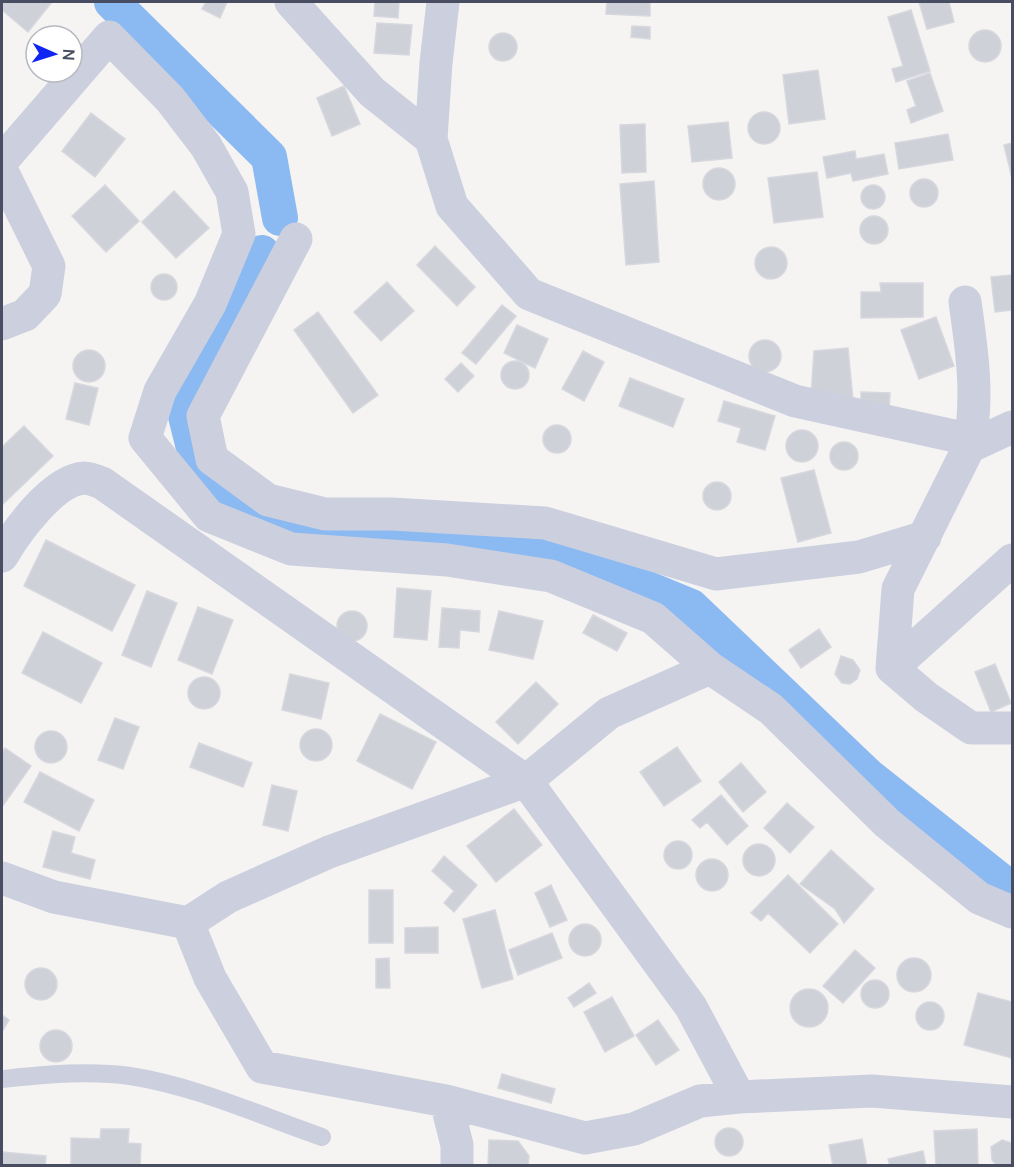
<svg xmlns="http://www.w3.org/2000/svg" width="1014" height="1167" viewBox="0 0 1014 1167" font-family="Manrope,sans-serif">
<rect width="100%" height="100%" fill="#f5f4f3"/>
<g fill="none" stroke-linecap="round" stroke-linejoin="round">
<!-- canal -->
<path stroke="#8bb9f2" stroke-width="36" d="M112 2 269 157 280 218
M262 253 183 404 196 456 228 493 315 526 543 546 691 607 868 776 1012 890"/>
</g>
<!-- building -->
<path fill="#cfd1d8" stroke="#d7d7de" stroke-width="1.5" d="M3 2H52L28 32 2 10Z
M206 2H227L220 18 202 9Z
M375 2H399L398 18 374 16Z
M607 2H650V16L606 14Z
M919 2H949L954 22 927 29Z
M911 10 930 71 896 82 892 69 903 66 888 17Z
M377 23 412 25 409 55 374 53Z
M632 26 650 27V39L631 37Z
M969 46a16 16 0 1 1 32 0a16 16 0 1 1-32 0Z
M489 47a14 14 0 1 1 28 0a14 14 0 1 1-28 0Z
M818 70 825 119 789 124 783 75Z
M930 73 943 111 911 123 907 110 916 106 907 81Z
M344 86 360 124 332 136 317 98Z
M748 128a16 16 0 1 1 32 0a16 16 0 1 1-32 0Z
M91 113 125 139 95 177 62 151Z
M728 122 732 158 692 162 688 126Z
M645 124 646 172 622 173 620 125Z
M948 134 953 160 899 169 895 143Z
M1012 143V178L1004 145Z
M855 151 856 159 884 154 888 174 853 181 851 173 827 178 823 157Z
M703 184a16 16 0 1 1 32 0a16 16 0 1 1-32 0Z
M817 172 823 217 774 223 768 178Z
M910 193a14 14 0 1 1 28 0a14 14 0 1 1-28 0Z
M654 181 659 262 626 265 620 184Z
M861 197a12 12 0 1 1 24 0a12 12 0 1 1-24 0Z
M105 185 139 221 106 252 72 216Z
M174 191 209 228 176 258 142 222Z
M860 230a14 14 0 1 1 28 0a14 14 0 1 1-28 0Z
M435 246 475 287 457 306 417 265Z
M755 263a16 16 0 1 1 32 0a16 16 0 1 1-32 0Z
M151 287a13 13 0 1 1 26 0a13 13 0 1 1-26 0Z
M1012 275V310L995 312 991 277Z
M387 282 414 311 381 341 354 312Z
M880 283H923V317L861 318V292H881Z
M502 305 516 316 476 364 462 353Z
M318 312 378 395 353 413 294 330Z
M936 317 954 366 919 379 901 330Z
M517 325 548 339 535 368 504 353Z
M749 356a16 16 0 1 1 32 0a16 16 0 1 1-32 0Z
M848 348 853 400 811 396 814 351Z
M73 366a16 16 0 1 1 32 0a16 16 0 1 1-32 0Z
M583 351 604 362 584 401 562 389Z
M501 375a14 14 0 1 1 28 0a14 14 0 1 1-28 0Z
M461 363 474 376 458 392 445 379Z
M630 378 684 399 673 427 619 406Z
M75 383 98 388 89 425 66 419Z
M861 392 890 393 889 409 861 408Z
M724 401 775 416 765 450 737 442 741 428 718 421Z
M543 439a14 14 0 1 1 28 0a14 14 0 1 1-28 0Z
M24 426 53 456 2 505V447Z
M786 446a16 16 0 1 1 32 0a16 16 0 1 1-32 0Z
M830 456a14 14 0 1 1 28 0a14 14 0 1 1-28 0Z
M814 470 831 533 798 542 781 478Z
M703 496a14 14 0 1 1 28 0a14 14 0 1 1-28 0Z
M46 540 135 585 112 631 24 586Z
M397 588 431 591 427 640 394 637Z
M147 591 177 603 151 667 122 655Z
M198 607 233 620 212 674 178 660Z
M442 608 480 611 479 632 460 630 459 648 439 647Z
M337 626a15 15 0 1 1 30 0a15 15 0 1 1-30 0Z
M499 611 543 621 533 659 489 650Z
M593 615 627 633 617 651 583 633Z
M819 629 831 647 801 668 789 650Z
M43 632 102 663 81 703 22 673Z
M841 656 853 660 860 670 857 679 850 684 842 683 835 674Z
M995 664 1011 703 991 712 975 672Z
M290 674 329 683 321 719 282 710Z
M188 693a16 16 0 1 1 32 0a16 16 0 1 1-32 0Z
M536 682 558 704 518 744 496 722Z
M380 714 436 742 412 789 357 761Z
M115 718 139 727 123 769 98 760Z
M300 745a16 16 0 1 1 32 0a16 16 0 1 1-32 0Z
M35 747a16 16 0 1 1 32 0a16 16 0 1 1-32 0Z
M199 743 252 763 243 787 190 767Z
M677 747 701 781 664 806 640 772Z
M5 748 31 766 2 807V753Z
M741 763 766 792 743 812 719 782Z
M40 772 94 800 79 831 24 802Z
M272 785 297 791 288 831 263 825Z
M721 795 748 826 727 845 707 822 700 828 692 820Z
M787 803 814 827 790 853 764 828Z
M514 809 542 845 496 882 467 846Z
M53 831 75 837 71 853 95 860 90 879 43 867Z
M664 855a14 14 0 1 1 28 0a14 14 0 1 1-28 0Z
M743 860a16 16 0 1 1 32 0a16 16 0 1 1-32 0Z
M831 850 874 889 844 923 835 909 800 884Z
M444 856 477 885 454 912 444 903 454 891 432 871Z
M696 875a16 16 0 1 1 32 0a16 16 0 1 1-32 0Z
M788 875 838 924 810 953 768 913 761 921 751 913Z
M551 885 567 920 550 927 535 893Z
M369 890H393V943H369Z
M495 910 513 979 482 988 463 919Z
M569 940a16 16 0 1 1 32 0a16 16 0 1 1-32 0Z
M438 927V953H405V928Z
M552 933 562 958 518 975 509 950Z
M855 950 875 968 843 1003 823 986Z
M389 958 390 988H376V959Z
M897 975a17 17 0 1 1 34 0a17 17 0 1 1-34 0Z
M25 984a16 16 0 1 1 32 0a16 16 0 1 1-32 0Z
M861 994a14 14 0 1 1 28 0a14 14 0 1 1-28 0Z
M589 983 596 993 574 1007 568 998Z
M790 1008a19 19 0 1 1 38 0a19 19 0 1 1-38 0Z
M978 993 1012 1002V1058L964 1045Z
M612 997 634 1036 605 1052 584 1012Z
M916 1016a14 14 0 1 1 28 0a14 14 0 1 1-28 0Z
M2 1015 9 1020 2 1032Z
M658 1020 679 1050 656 1065 636 1035Z
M40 1046a16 16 0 1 1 32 0a16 16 0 1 1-32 0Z
M502 1074 555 1089 551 1103 498 1088Z
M715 1142a14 14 0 1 1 28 0a14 14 0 1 1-28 0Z
M101 1129H129L128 1143 141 1144 140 1166H71V1138L100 1139Z
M977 1129 978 1166H936L934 1131Z
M862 1139 867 1166H833L829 1145Z
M489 1140 518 1141 529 1156 528 1166H488Z
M1002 1140 1012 1143V1166H997L992 1160 991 1147Z
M923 1151 926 1166H890L888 1159Z
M2 1152 46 1156 45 1166H2Z"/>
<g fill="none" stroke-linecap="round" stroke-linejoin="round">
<!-- lane -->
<path stroke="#cccfdd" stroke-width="18" d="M2 1079C43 1075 88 1070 130 1076 195 1086 259 1115 322 1137"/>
<!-- street -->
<path stroke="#cccfdd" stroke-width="33" d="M291 2 372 92 431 139
M443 2 436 63 431 139 452 206 529 294 795 401 959 437 969 447 898 589 892 668 926 697 971 728H1012
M2 161 109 37 170 99 206 146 232 192 239 234 210 304 160 391 145 438 209 516 291 549 447 560 551 576 653 618 710 668 771 709 887 823 979 898 1012 912
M2 171 49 266 45 294 25 315 2 324
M296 239 203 416 212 459 268 500 325 514H392L545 523 716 574 859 557 925 537
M965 302C972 351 979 398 969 447
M969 447 1012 427
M2 556C16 532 53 480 84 478 89 478 97 481 102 483L526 781 691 1007 739 1097
M892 668 1012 560
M2 878 54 897 188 923 210 978 262 1067 446 1101 585 1138 634 1129 700 1101 739 1097 872 1091 1012 1102
M188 923 228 897 329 852 526 781 609 713 710 668
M446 1101 457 1145V1166"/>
</g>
<!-- border -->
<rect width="1014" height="1167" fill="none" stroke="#494d62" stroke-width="6"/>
<!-- north arrow -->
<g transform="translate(54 54) rotate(93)"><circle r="28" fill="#ffffff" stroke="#b6b8c0" stroke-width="1.5"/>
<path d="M0-4.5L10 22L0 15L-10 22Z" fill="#1024f2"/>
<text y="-9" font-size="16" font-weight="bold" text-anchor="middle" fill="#494d62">N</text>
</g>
</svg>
